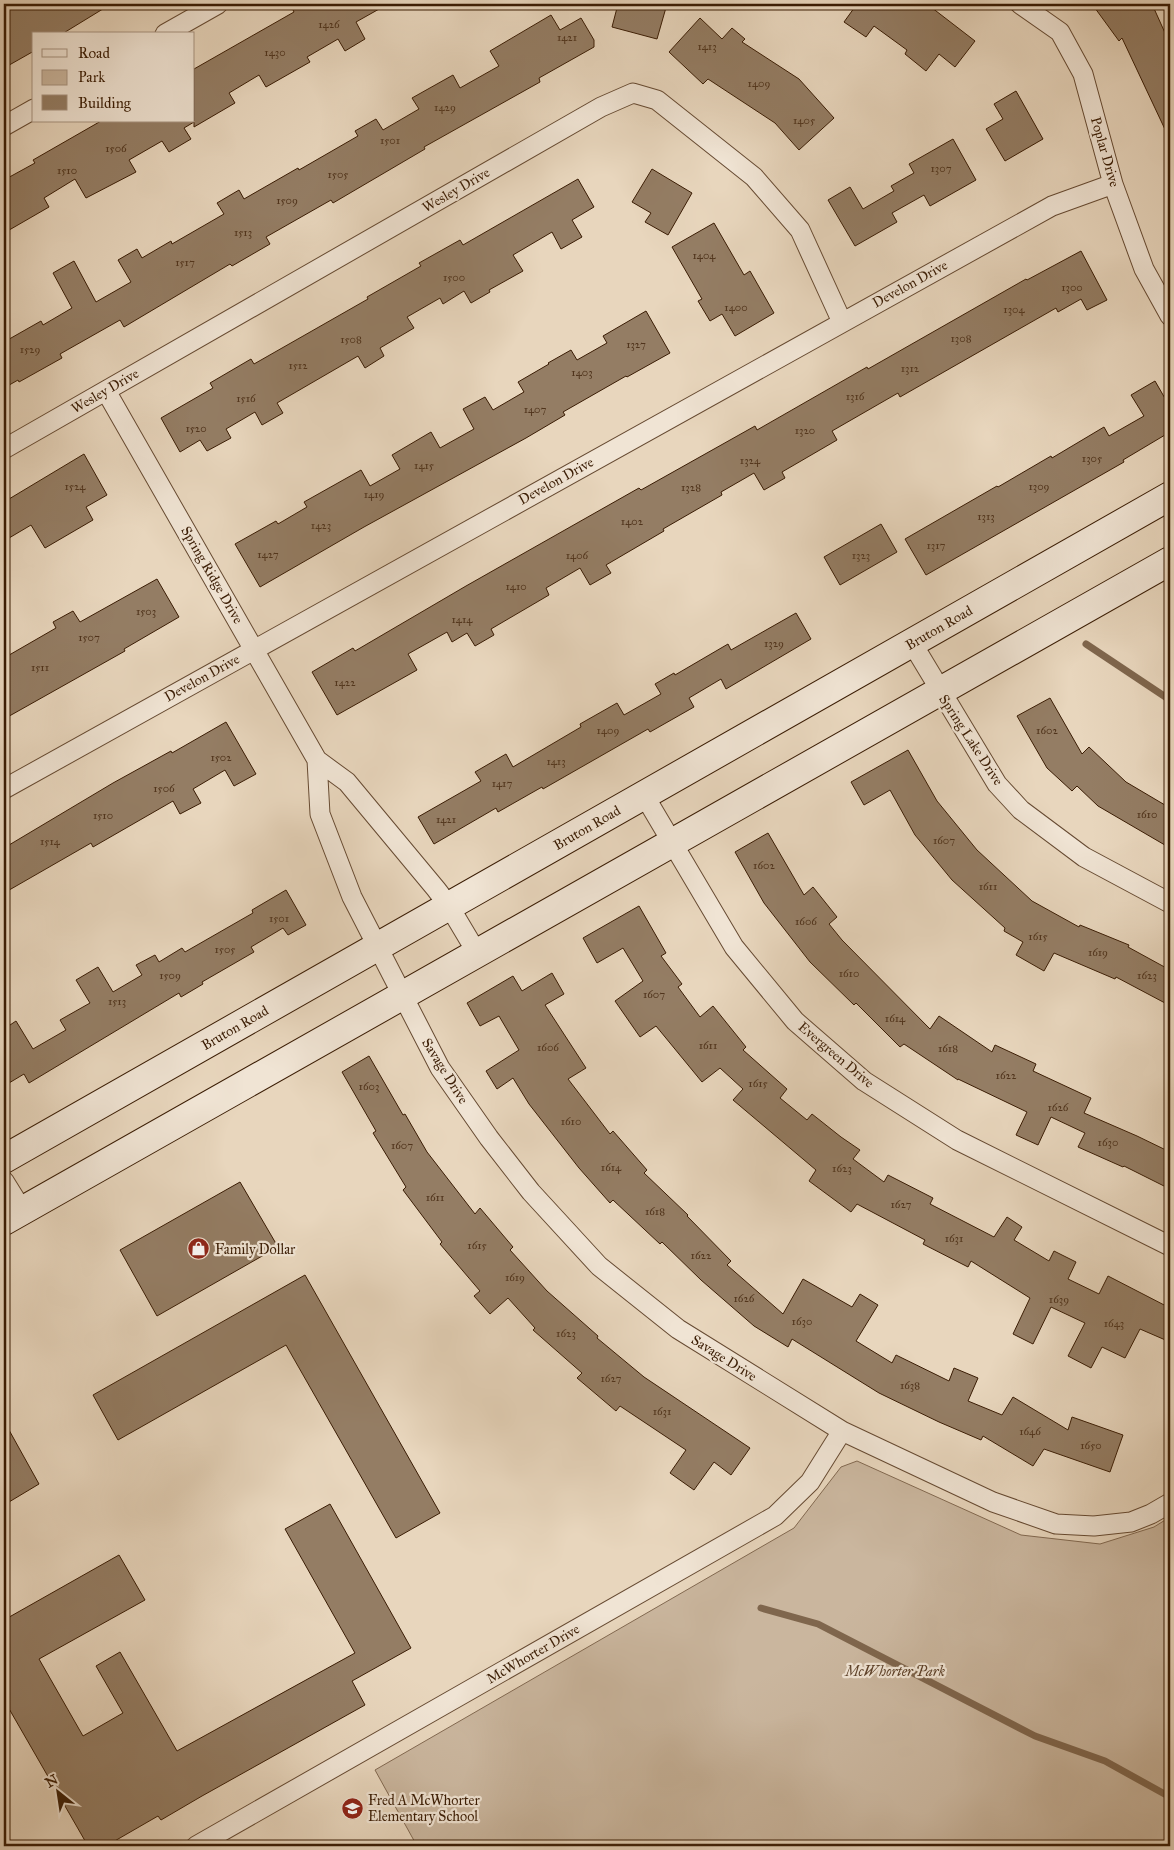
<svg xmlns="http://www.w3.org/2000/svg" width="1174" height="1850" viewBox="0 0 1174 1850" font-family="'IM FELL Great Primer',serif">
<rect width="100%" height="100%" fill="#e8d6bd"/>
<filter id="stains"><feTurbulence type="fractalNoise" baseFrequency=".004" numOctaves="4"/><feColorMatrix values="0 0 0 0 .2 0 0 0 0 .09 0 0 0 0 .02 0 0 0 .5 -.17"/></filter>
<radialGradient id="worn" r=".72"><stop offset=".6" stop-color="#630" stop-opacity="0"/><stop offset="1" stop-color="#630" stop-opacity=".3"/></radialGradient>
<!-- green -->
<path fill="#cab69e" stroke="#826951" d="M857 1461 1021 1535 1100 1544 1154 1527 1170 1517V1846H417L375 1770 794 1528 841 1467Z"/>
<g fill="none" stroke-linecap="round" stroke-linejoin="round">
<!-- stream -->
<path stroke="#7f664d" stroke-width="7" d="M1086 644 1170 700
M761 1608 818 1624 1035 1736 1105 1761 1170 1797"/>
</g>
<!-- building -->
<path fill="#947d64" stroke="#3a1c04" d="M4 4H111L62 34H34V51L4 68Z
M303 4H388L356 22 365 39 345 51 338 39 307 57 310 62 266 87 259 75 229 93 235 103 194 127V122L184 128 191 139 169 152 162 141 129 160 136 172 86 198 75 179 44 198 49 207 4 233V180L35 163 33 160 101 121H194V69L294 12 293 10Z
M618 4H667L657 39 612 27Z
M857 4H927L975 41 955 67 939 54 926 71 905 54 907 50 874 26 866 37 844 22Z
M1092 4H1152L1170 44V140L1122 38 1119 41Z
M551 15 560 30 581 18 594 40V47L539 78 540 82 424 147 425 149 333 203 331 200 266 237 270 244 232 266 230 264 124 327 120 320 60 354 62 358 19 382 18 380 4 388V342L41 321 43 325 72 308 53 273 74 261 96 302 131 282 118 260 137 249 142 258 171 241 172 244 224 214 217 203 239 190 244 199 298 168 299 170 358 136 355 131 376 119 383 130 419 109 412 98 453 75 460 88 499 66 490 51Z
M700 18 722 39 732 28 745 39 742 42 799 79 834 118 799 150 775 123 708 79 703 84 669 52Z
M1016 91 1043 139 1005 161 986 129 1003 119 994 104Z
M953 139 976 180 930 206 924 195 892 213 897 222 855 246 828 200 850 187 863 209 894 191 891 186 914 173 909 164Z
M652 169 692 193 668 235 645 222 651 213 632 202Z
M578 179 594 207 572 220 582 237 561 249 552 232 513 255 523 271 489 290 490 292 471 303 464 291 443 304 440 298 407 317 414 328 380 348 384 356 365 368 358 356 277 403 283 413 262 425 255 412 226 429 231 438 207 451 200 440 180 452 161 418 213 388 210 383 251 359 254 364 368 299 367 297 421 266 419 263 460 240 463 245Z
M714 223 744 275 750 271 774 313 735 336 722 314 710 321 698 301 702 299 672 247Z
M1081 251 1107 300 1087 310 1081 299 1058 312 1056 308 900 397 898 393 832 431 837 440 782 472 785 478 764 490 754 473 721 492 722 495 663 529 664 531 606 565 611 573 590 585 580 568 546 588 549 595 491 629 494 635 475 646 467 633 452 642 447 632 408 654 417 670 337 715 312 672 353 648 355 651 466 586 639 488 641 490 755 426 757 430 867 367 868 369 1026 279 1027 280Z
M646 311 670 353 627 377 626 376 563 412 565 415 526 438 364 527 260 587 235 544 276 521 278 524 307 507 304 502 361 470 370 486 400 469 392 455 431 432 440 448 474 429 463 409 485 397 493 410 524 392 518 382 549 364 548 363 571 350 577 360 607 343 603 336Z
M1155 381 1170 407V432L1123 460 1124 462 926 575 905 539 997 486 998 487 1051 456 1052 458 1104 427 1109 436 1144 416 1131 395Z
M84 454 107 495 86 507 93 520 45 548 31 525 4 541V502Z
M881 524 897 552 840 585 824 557Z
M157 579 179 617 124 649 125 651 4 719V658L56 628 53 622 73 611 80 622Z
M796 613 811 639 726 689 721 679 689 698 694 707 650 732 648 729 543 789 542 787 498 812 496 808 434 844 418 817 481 781 475 772 506 754 513 767 581 727 580 724 617 703 624 715 661 694 655 684 674 673 675 675 728 644 731 650Z
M1050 698 1082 754 1089 747 1126 782 1170 808V848L1098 806 1077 786 1072 791 1047 768 1017 716Z
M226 722 256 774 234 786 225 770 193 789 201 803 180 814 173 801 93 847 91 843 4 893V848L113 783 171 751 172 753Z
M908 750 937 801 977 850 1032 901 1079 927 1080 925 1129 945 1128 947 1170 970V994L1165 1003 1116 977 1115 979 1054 953 1044 971 1016 955 1023 942 1004 931 1005 928 952 880 915 835 890 790 864 805 851 782Z
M768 833 804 895 813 887 837 917 829 924 842 940 930 1029 939 1016 992 1052 995 1045 1036 1064 1033 1071 1091 1098 1084 1113 1137 1136 1170 1152V1189L1124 1166 1123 1167 1078 1147 1085 1133 1051 1117 1038 1145 1016 1135 1027 1112 958 1079V1080L904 1044 900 1047 856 1003 854 1005 810 962 764 903 735 852Z
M286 890 306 925 288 935 283 928 251 947 254 952 202 982 203 984 181 997 179 993 29 1083 24 1074 4 1086V1029L16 1021 33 1049 66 1030 60 1020 90 1003 76 980 98 967 113 992 142 975 136 965 155 955 159 962 182 948 185 952 253 913 252 910Z
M639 906 666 953 661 956 682 984 678 987 700 1017 713 1006 746 1047 743 1050 787 1089 780 1098 807 1120 812 1114 841 1137 860 1150 853 1159 884 1182 888 1175 933 1198 930 1204 994 1237 1007 1217 1022 1227 1014 1240 1049 1261 1054 1251 1076 1262 1068 1279 1099 1294 1108 1276 1170 1308V1342L1140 1329 1125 1358 1102 1347 1091 1368 1068 1356 1085 1323 1051 1307 1033 1344 1013 1334 1030 1298 971 1261 968 1267 923 1244 925 1240 857 1204 851 1212 809 1181 816 1170 733 1100 743 1089 720 1068 702 1082 656 1026 640 1037 615 1001 643 981 623 948 597 963 583 938Z
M552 973 564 994 545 1005 586 1068 568 1079 610 1134 613 1131 647 1170 644 1173 688 1215 687 1216 731 1261 727 1265 783 1314 803 1279 852 1307 860 1294 878 1305 856 1341 892 1363 896 1355 949 1381 954 1368 978 1378 968 1401 1002 1415 1013 1397 1068 1430 1072 1417 1123 1435 1110 1472 1044 1449 1033 1466 983 1436 981 1440 939 1422 879 1393 792 1339 788 1347 754 1326 701 1280 662 1242 660 1244 613 1200 610 1203 579 1168 529 1104 513 1078 497 1089 486 1071 519 1050 499 1016 480 1026 467 1003 513 976 522 991Z
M369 1056 403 1115 405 1114 427 1152 475 1214 480 1208 513 1247 510 1250 547 1291 598 1336 597 1338 644 1377 750 1448 731 1475 714 1462 694 1490 670 1473 686 1450 620 1406 616 1411 577 1378 582 1373 533 1330 535 1328 508 1298 490 1314 474 1296 480 1291 440 1244 442 1242 403 1190 406 1187 373 1133 376 1131 342 1072Z
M240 1182 278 1247 157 1316 120 1250Z
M305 1275 440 1513 396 1538 286 1345 118 1440 93 1395Z
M4 1421 39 1484 4 1505Z
M330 1504 411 1648 352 1681 365 1705 202 1796 161 1820 158 1816 106 1846H88L4 1700V1620L119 1555 145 1600 39 1659 83 1736 123 1713 96 1666 120 1652 177 1751 355 1653 285 1529Z"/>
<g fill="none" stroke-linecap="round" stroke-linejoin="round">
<defs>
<path id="minor" d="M1020 4 1060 32 1083 74 1113 184 1144 269 1170 316
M165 34 218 4
M4 126 34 109
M106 391 317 760 347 782 436 889 449 906 477 953
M4 449 601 107 633 93 657 100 754 177 800 230 842 322
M912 643 997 784 1021 810 1084 857 1170 903
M317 760 320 814 352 897 440 1068 489 1138 531 1192 599 1266 678 1329 842 1431 993 1502 1056 1524 1094 1526 1131 1522 1151 1514 1170 1503
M4 789 1052 206 1113 184
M644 795 734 947 795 1021 864 1081 957 1140 1170 1246
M4 1181 22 1210
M196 1846 775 1516 810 1482 842 1431"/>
<path id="secondary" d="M4 1159 1170 496
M4 1221 1170 561"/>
</defs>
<!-- minor casing -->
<use href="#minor" stroke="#664a32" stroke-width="21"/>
<!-- secondary casing -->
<use href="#secondary" stroke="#3a1c04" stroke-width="30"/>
<!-- minor -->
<use href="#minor" stroke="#f0e4d4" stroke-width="19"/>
<!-- secondary -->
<use href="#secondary" stroke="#f0e4d4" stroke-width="28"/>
</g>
<!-- icons -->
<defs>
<symbol id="shop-disc" viewBox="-11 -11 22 22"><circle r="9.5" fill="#8f2418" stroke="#f0e4d4"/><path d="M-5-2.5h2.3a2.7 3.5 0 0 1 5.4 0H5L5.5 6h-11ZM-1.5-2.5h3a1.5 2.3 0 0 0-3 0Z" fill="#fff"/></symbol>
<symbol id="school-disc" viewBox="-11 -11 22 22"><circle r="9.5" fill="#8f2418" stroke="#f0e4d4"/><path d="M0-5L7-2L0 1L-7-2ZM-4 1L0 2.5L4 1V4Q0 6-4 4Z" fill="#fff"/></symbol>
</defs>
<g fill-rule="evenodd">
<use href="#shop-disc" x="186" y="1236" width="25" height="25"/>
<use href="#school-disc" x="340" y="1796" width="25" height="25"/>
</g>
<g text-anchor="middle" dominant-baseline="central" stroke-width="4.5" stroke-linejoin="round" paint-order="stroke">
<!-- number labels -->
<g font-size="11" fill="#50341c">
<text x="329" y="24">1426</text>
<text x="567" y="37">1421</text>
<text x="707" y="46">1413</text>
<text x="275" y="52">1430</text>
<text x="759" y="83">1409</text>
<text x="445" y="107">1429</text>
<text x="804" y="120">1405</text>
<text x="390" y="140">1501</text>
<text x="116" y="148">1506</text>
<text x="941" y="168">1307</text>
<text x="67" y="170">1510</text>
<text x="338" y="174">1505</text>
<text x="287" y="200">1509</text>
<text x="243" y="232">1513</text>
<text x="704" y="255">1404</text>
<text x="185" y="262">1517</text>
<text x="454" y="277">1500</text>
<text x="1072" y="287">1300</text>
<text x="736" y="307">1400</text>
<text x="1014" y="309">1304</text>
<text x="961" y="338">1308</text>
<text x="351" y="339">1508</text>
<text x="636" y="344">1327</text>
<text x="30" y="349">1529</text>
<text x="298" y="365">1512</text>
<text x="910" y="368">1312</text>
<text x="582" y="372">1403</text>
<text x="855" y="396">1316</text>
<text x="246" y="398">1516</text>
<text x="535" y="409">1407</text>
<text x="196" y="428">1520</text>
<text x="805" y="430">1320</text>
<text x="1092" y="458">1305</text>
<text x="750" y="460">1324</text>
<text x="424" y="465">1415</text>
<text x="75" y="486">1524</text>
<text x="1039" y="486">1309</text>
<text x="691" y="487">1328</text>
<text x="374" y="494">1419</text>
<text x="986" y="516">1313</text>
<text x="632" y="521">1402</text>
<text x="321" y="525">1423</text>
<text x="936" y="545">1317</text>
<text x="268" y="554">1427</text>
<text x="577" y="555">1406</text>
<text x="861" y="555">1323</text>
<text x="516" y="586">1410</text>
<text x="146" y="611">1503</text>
<text x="462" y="619">1414</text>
<text x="89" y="637">1507</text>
<text x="774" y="643">1329</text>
<text x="40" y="667">1511</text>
<text x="345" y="682">1422</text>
<text x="608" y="730">1409</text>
<text x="1047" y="730">1602</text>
<text x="221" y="757">1502</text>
<text x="556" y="761">1413</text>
<text x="502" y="783">1417</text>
<text x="164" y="788">1506</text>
<text x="1147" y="814">1610</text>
<text x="103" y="815">1510</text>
<text x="446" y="819">1421</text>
<text x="944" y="840">1607</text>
<text x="50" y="841">1514</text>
<text x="764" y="865">1602</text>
<text x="988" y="886">1611</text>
<text x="279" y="918">1501</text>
<text x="806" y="921">1606</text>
<text x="1038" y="936">1615</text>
<text x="225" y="949">1505</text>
<text x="1098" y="952">1619</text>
<text x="849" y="973">1610</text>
<text x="170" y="975">1509</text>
<text x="1147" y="975">1623</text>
<text x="654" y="994">1607</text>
<text x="117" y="1001">1513</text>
<text x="895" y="1018">1614</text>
<text x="708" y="1045">1611</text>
<text x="548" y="1047">1606</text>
<text x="948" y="1048">1618</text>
<text x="1006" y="1075">1622</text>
<text x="758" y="1083">1615</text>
<text x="369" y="1086">1603</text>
<text x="1058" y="1107">1626</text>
<text x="571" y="1121">1610</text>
<text x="1108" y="1142">1630</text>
<text x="402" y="1145">1607</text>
<text x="611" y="1167">1614</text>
<text x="842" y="1168">1623</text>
<text x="435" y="1197">1611</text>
<text x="901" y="1204">1627</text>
<text x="655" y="1211">1618</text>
<text x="954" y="1238">1631</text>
<text x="477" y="1245">1615</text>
<text x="701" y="1255">1622</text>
<text x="515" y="1277">1619</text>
<text x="744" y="1298">1626</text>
<text x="1059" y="1299">1639</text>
<text x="802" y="1321">1630</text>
<text x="1114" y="1323">1643</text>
<text x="566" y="1333">1623</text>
<text x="611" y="1378">1627</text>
<text x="910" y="1385">1638</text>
<text x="662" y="1411">1631</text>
<text x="1030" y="1431">1646</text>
<text x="1091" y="1445">1650</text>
</g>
<!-- street labels -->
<g font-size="14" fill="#3a1c04" stroke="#f0e4d4">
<text transform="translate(1105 152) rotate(74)">Poplar Drive</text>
<text transform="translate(456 190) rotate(-30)">Wesley Drive</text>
<text transform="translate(910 284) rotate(-29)">Develon Drive</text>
<text transform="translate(105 391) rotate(-30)">Wesley Drive</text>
<text transform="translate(556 481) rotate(-29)">Develon Drive</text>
<text transform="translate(212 575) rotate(60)">Spring Ridge Drive</text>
<text transform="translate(939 628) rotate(-30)">Bruton Road</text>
<text transform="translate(202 678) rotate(-29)">Develon Drive</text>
<text transform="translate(971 740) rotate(57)">Spring Lake Drive</text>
<text transform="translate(587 828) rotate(-30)">Bruton Road</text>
<text transform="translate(235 1028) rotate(-30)">Bruton Road</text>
<text transform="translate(836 1055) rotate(40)">Evergreen Drive</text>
<text transform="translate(445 1071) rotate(58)">Savage Drive</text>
<text transform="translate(724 1358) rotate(32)">Savage Drive</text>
<text transform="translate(533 1654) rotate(-30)">McWhorter Drive</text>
</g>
<!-- poi labels -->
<g font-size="14" fill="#3a1c04" stroke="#f0e4d4" text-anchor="start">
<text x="215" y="1249">Family Dollar</text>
<text x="368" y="1800">Fred A McWhorter<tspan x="368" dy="16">Elementary School</tspan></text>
</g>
<!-- park labels -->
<g font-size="14" font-style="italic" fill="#5e422a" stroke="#f0e4d4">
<text x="895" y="1671">McWhorter Park</text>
</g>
</g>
<!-- margin -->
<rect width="1174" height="1850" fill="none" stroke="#e8d6bd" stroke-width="20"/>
<rect x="5" y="5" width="1164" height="1840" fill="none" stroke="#3a1c04" stroke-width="2.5"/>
<rect x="10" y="10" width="1154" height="1830" fill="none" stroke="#3a1c04"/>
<!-- legend -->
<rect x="32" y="32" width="162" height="90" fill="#f0e4d4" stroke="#a79481"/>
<rect x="42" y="49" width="25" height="8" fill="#f0e4d4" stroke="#a79481"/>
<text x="78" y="58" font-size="15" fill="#3a1c04">Road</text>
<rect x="42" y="70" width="25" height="15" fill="#cab69e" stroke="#a79481"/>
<text x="78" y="82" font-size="15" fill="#3a1c04">Park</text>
<rect x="42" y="95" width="25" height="15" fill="#947d64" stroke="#a79481"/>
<text x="78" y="108" font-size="15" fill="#3a1c04">Building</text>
<!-- north arrow -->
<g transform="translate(58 1792) rotate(330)" stroke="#f0e4d4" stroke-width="4" paint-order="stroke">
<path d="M0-4L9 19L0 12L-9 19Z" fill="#3a1c04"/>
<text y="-8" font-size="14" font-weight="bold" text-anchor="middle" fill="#3a1c04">N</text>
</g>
<rect width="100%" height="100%" filter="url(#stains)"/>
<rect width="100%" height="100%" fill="url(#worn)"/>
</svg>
